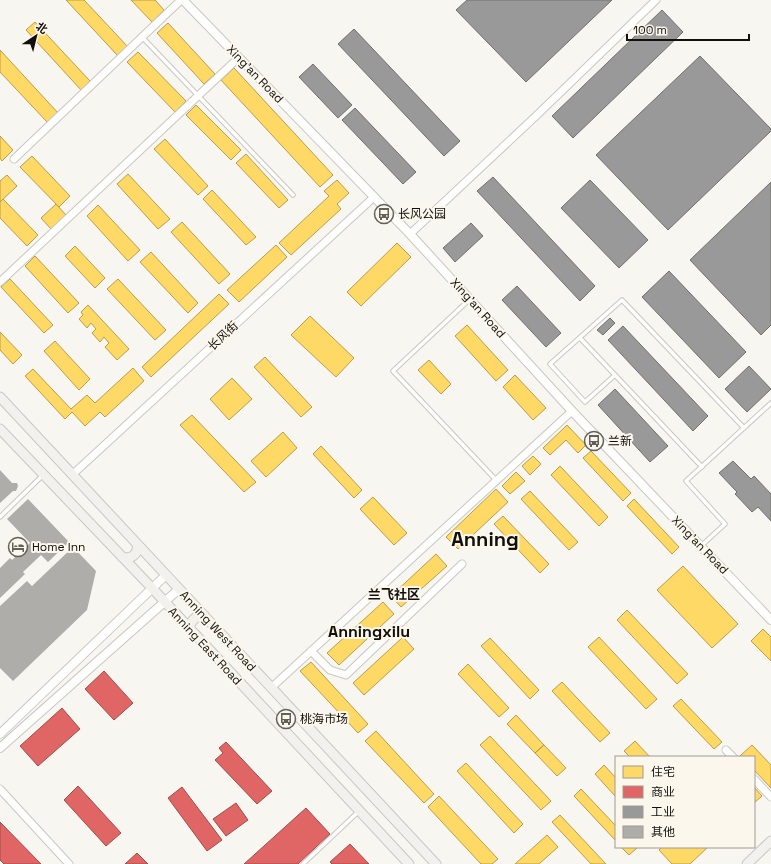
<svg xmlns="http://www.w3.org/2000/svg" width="771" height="864" viewBox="0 0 771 864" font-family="'Space Grotesk','Noto Sans SC',sans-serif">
<rect width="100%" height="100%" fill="#f8f6f0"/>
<!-- homes -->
<path fill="#ffd966" stroke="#b89d4b" d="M66 0H84L128 47 118 56Z
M131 0H155L164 10 152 22Z
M35 22 90 81 81 90 26 30Z
M168 23 215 74 204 84 157 33Z
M0 50 59 114 48 123 0 72Z
M138 52 186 101 175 112 127 62Z
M234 68 333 175 320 187 221 80Z
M196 105 241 150 231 160 186 115Z
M0 136 13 150 2 161 0 158Z
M165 139 208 186 198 195 154 149Z
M246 154 288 200 279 208 236 163Z
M32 156 70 196 59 207 20 167Z
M128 174 170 219 158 229 117 184Z
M7 175 17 186 0 202V181Z
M337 180 349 193 337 204 341 209 291 255 279 243 329 196 324 191Z
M212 190 256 237 246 245 203 199Z
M3 199 38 235 27 246 0 218V202Z
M56 204 66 215 51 229 41 218Z
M98 205 140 250 128 261 87 216Z
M182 222 230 274 219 284 171 232Z
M397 243 411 257 361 306 347 292Z
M276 245 287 257 239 302 227 290Z
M75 246 105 278 95 288 65 256Z
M151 252 198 303 188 313 140 262Z
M35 256 79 303 68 313 25 266Z
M10 279 53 325 44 333 1 287Z
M118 279 166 330 155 340 107 289Z
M219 294 229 304 151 377 142 367Z
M88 305 129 349 117 360 105 347 109 343 104 337 100 342 92 333 96 329 91 323 87 328 79 319 83 315 81 312Z
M310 316 354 358 336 377 291 335Z
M467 325 508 370 496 381 455 336Z
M0 332 22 355 13 364 0 350Z
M55 341 90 379 79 390 44 351Z
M265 357 312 407 301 417 254 367Z
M429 360 451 384 441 394 418 370Z
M133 368 144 381 105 417 100 412 85 426 72 412 65 419 25 376 33 369 71 409 87 395 95 403Z
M515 375 546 408 533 420 503 387Z
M232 378 252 399 229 420 210 399Z
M192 415 256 482 244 492 180 425Z
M567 425 586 445 578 453 566 440 550 455 543 448Z
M283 432 297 448 266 477 251 461Z
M321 446 362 490 354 498 313 454Z
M591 451 631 493 623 501 583 458Z
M533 456 541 464 530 475 522 466Z
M560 466 608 517 599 526 551 475Z
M516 472 525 481 510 494 502 486Z
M496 489 508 502 458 549 446 537Z
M530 491 578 542 569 550 521 499Z
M373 497 407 533 394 545 360 509Z
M634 499 679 547 672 554 627 506Z
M503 516 549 564 540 573 494 524Z
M436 554 447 566 401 607 391 596Z
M683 566 738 624 712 648 657 590Z
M383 602 394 614 339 665 327 653Z
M627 610 688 674 677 684 617 620Z
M763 629 771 637V661L751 641Z
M403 637 414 649 364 695 353 683Z
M599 637 657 699 646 709 588 647Z
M490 638 539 690 530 699 481 646Z
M311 662 368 724 358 733 300 671Z
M468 664 509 708 499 717 458 674Z
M562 682 610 733 600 742 552 691Z
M681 699 722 742 714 749 673 706Z
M516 715 544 745 535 753 507 724Z
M376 731 434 794 424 803 365 741Z
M490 736 551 801 541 810 480 745Z
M635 741 650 757H630L624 751Z
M544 745 566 768 557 776 535 753Z
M752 745 771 765V788L754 770V757H741L740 756Z
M466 763 523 824 514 833 457 771Z
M604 765 616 778V797L595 774Z
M754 787 762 796 754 803Z
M581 789 616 826V841L574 796Z
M439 796 498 859 492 864H481L428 807Z
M560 815 606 864H591L552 822Z
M547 835 558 847 539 864H515Z
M621 847H635L637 848 629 855Z
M662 847H708L690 864H672L659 850Z"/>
<!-- shops -->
<path fill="#e06666" stroke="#a24c4b" d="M104 671 133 703 114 720 85 689Z
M62 708 80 729 38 766 20 746Z
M226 742 272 791 257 804 215 760 223 753 219 748Z
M78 786 121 833 106 846 64 800Z
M182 787 222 840 207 851 168 798Z
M236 803 248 820 226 836 213 819Z
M306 808 330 834 298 864H244Z
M0 822 41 864H4L0 860Z
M350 844 369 864H332L330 862Z
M137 853 148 864H125Z"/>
<!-- industry -->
<path fill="#999" stroke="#70706f" d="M467 0H612L526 82 456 10Z
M662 10 683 32 573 138 552 116Z
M354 29 460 141 444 156 338 44Z
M700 56 771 129V131L668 230 596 155Z
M313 64 352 105 338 118 299 77Z
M355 108 416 172 403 184 342 120Z
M493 177 595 286 580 301 477 191Z
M590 180 648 240 619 268 561 208Z
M771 182V325L761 335 690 260Z
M471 223 483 236 455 262 443 248Z
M669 271 746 352 719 378 642 297Z
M517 286 561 333 546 347 502 300Z
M610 318 615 323 603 335 597 330Z
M623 326 708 416 693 431 608 340Z
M749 366 771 389 747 412 725 389Z
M615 389 668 446 650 462 598 405Z
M733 461 751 479 754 476 771 494V521L758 507 752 512 735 494 737 492 719 473Z"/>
<!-- building -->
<path fill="#afadaa" d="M0 470 12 483H17L18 486 16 491H13L0 503Z
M28 499 69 542 48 562 41 555 23 572 25 574 0 598V568L10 558 12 560 30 543 7 519Z
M73 547 96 571 87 610 13 681 0 668V606L27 581 32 586Z"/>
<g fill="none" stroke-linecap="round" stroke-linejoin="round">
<defs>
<path id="service" d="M142 37 293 195
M469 300 393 371 496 480
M580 338 615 375 585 402 550 364 622 300 744 428
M615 375 702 467
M0 517 42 476
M701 546 725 524 686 481 771 403
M303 864 358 812"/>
<path id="minor" d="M14 159 181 0
M410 234 537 115 656 0
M0 282 233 63
M72 475 374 197
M311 651 330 670 346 675 462 564
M271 688 572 411
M726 750 733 757
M754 779 771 797
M0 789 69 864"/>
<path id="tertiary" d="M183 0 410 234 572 411 771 620
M0 734 166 575
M0 748 179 589"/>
<path id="secondary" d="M0 397 436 864
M0 429 152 588 409 864
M122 557C131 560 139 554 137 544
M189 628C191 620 196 616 204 615
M747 864 771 841"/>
</defs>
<!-- service casing -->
<use href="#service" stroke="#c8c7c2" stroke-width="5.5"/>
<!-- minor casing -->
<use href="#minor" stroke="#c8c7c2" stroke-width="9"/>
<!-- tertiary casing -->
<use href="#tertiary" stroke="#c8c7c2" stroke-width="10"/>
<!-- secondary casing -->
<use href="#secondary" stroke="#c8c7c2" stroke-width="11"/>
<!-- service -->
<use href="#service" stroke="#fefefd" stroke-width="3.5"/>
<!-- minor -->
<use href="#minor" stroke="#fefefd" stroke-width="7"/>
<!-- tertiary -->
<use href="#tertiary" stroke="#fefefd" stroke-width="8"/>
<!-- secondary -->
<use href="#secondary" stroke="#f3f1ed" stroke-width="9"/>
</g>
<!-- icons -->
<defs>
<symbol id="bus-ring" viewBox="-11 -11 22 22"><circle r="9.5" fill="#fcf7ed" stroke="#62605c" stroke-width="1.5"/><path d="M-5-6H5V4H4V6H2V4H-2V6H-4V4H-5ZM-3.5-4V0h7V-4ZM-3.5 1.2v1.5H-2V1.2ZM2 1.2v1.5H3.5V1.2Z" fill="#62605c"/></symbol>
<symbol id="hotel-ring" viewBox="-11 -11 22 22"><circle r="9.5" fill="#fcf7ed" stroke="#62605c" stroke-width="1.5"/><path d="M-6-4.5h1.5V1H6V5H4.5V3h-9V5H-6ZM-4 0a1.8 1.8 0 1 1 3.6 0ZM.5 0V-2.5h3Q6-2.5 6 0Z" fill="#62605c"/></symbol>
</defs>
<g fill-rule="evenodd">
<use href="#bus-ring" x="373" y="203" width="22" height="22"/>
<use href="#bus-ring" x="583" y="430" width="22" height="22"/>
<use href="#hotel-ring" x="7" y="536" width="22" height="22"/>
<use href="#bus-ring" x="275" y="708" width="22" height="22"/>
</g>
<g text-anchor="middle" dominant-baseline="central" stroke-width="4" stroke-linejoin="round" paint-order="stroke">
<!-- street labels -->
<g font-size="12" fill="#12100d" stroke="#fcf7ed">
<text transform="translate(255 74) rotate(46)">Xing'an Road</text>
<text transform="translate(478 308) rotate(48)">Xing'an Road</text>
<text transform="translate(223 336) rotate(-43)">长风街</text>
<text transform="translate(700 545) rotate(46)">Xing'an Road</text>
<text transform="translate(218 631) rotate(47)">Anning West Road</text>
<text transform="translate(205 646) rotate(47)">Anning East Road</text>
</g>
<!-- poi labels -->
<g font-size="12" fill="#12100d" stroke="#fcf7ed" text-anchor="start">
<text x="398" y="214">长风公园</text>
<text x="608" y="441">兰新</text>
<text x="32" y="547">Home Inn</text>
<text x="300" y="719">桃海市场</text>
</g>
<!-- neighbourhood labels -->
<g font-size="13" font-weight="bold" fill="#12100d" stroke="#fcf7ed">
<text x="394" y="594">兰飞社区</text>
</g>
<!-- district labels -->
<g font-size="16" font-weight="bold" fill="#12100d" stroke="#fcf7ed">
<text x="369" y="631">Anningxilu</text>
</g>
<!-- town labels -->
<g font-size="20" font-weight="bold" fill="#12100d" stroke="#fcf7ed">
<text x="485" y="539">Anning</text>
</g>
</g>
<!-- legend -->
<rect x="615" y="756" width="140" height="92" fill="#fcf7ed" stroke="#9e9b93"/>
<rect x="623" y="766" width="20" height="12" fill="#ffd966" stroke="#9e9b93"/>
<text x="651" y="776" font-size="12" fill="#12100d">住宅</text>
<rect x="623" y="786" width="20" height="12" fill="#e06666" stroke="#9e9b93"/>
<text x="651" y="796" font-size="12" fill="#12100d">商业</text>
<rect x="623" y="806" width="20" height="12" fill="#999999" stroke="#9e9b93"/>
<text x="651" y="816" font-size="12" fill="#12100d">工业</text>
<rect x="623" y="826" width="20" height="12" fill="#afadaa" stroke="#9e9b93"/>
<text x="651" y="836" font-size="12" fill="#12100d">其他</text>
<!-- north arrow -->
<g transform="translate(36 36) rotate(35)" stroke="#fcf7ed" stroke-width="3" paint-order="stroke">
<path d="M0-3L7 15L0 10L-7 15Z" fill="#12100d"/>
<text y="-6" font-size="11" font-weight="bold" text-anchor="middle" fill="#12100d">北</text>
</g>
<!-- scale -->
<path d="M627 34v6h122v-6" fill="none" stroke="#12100d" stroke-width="2"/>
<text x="633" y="34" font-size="12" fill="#12100d" stroke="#fcf7ed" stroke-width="3" paint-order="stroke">100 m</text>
</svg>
